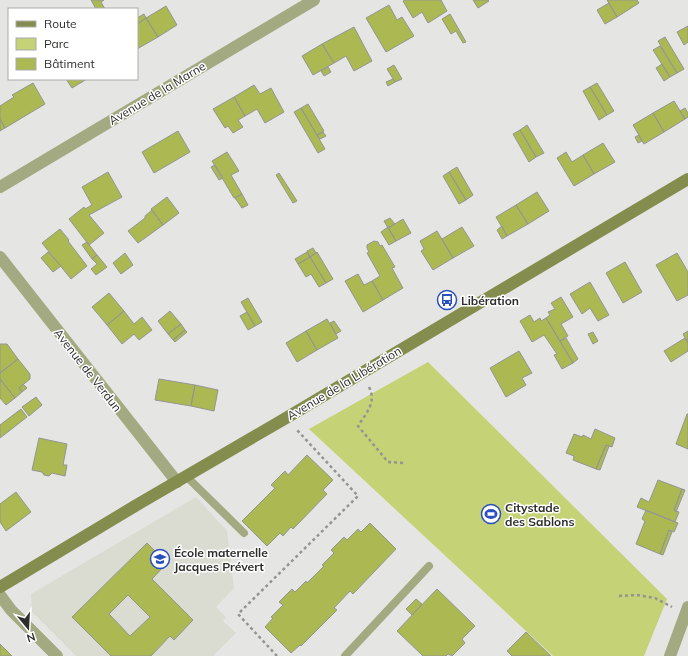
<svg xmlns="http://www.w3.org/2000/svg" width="688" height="656" viewBox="0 0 688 656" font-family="Mulish,sans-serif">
<rect width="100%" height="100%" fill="#e5e6e3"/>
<!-- built -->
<path fill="#dadcd2" d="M196 497 227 531 234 588 216 607 226 617 223 621 236 633 214 655 215 656H76L32 612 31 594Z"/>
<!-- green -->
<path fill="#c5d275" d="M428 362 667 599 644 656H553L309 429Z"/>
<!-- building -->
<path fill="#acb953" stroke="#949592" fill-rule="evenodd" d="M91 0H104L101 2 105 9H96Z
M405 0H441L447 11 428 23 422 12 413 18 403 1Z
M473 0H488L489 1 478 8Z
M607 0H637L639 3 617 17Z
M609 3 617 17 605 24 597 10Z
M389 5 397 20 402 17 414 36 386 52 366 18Z
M166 6 177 25 158 37 146 18Z
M144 14 146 18 137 24V18Z
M450 14 466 42 463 43 456 31 451 34 442 19Z
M146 18 158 37 137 49V24Z
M688 26V42L684 45 677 32Z
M354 27 372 61 354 71 346 56 334 63 322 44Z
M665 37 684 69 677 73 658 41Z
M322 44 334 63 313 75 302 56Z
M660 46 677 73 670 77 653 50Z
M662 64 670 77 664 81 656 68Z
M394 65 402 79 395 82 387 69Z
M328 67 331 72 324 76 321 71Z
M66 79H87L72 88Z
M393 79 395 82 388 86 386 82Z
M33 83 45 104 5 128 0 119V106L14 97 12 95Z
M597 83 614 111 607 115 590 87Z
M254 85 260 94 271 88 284 112 265 123 257 109 245 116 234 97Z
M590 87 607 115 599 120 583 91Z
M234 97 245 116 238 120 243 127 233 133 228 126 225 128 213 109Z
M674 101 685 119 664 132 653 113Z
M308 104 324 131 317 135 301 108Z
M301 108 325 149 318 153 294 112Z
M685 108 688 113V117L685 119 680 111Z
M653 113 664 132 644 144 633 125Z
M0 119 5 128 0 131Z
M527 125 544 153 536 157 520 130Z
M520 130 536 157 529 162 513 134Z
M178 131 190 152 154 173 142 152Z
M323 132 326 136 320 139 317 135Z
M639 135 642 141 638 143 635 137Z
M603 143 615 162 594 174 583 155Z
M227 152 239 171 231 175 242 194 234 198 212 161Z
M566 152 572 162 583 155 594 174 574 186 557 158Z
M215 165 223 178 219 180 211 167Z
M457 167 473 195 466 200 449 172Z
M108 172 122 197 89 215 104 233 89 245 69 219 84 207 85 209 92 205 82 187Z
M449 172 466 200 459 204 443 176Z
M279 173 297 201 293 203 276 175Z
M537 192 549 211 528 224 516 205Z
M242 194 248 205 242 208 235 198Z
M167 197 179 213 163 225 151 209Z
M516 205 528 224 507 236 496 217Z
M152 210 163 225 138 243 128 231 145 218V216Z
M390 218 395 224 388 228 384 221Z
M403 219 411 233 396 241 388 228Z
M502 226 507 236 502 239 497 230Z
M388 227 396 241 389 245 381 232Z
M462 227 474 246 453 258 442 239Z
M60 229 69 240 68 241 87 266 71 279 42 243Z
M437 231 453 258 433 270 421 251 424 249 420 241Z
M374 241 378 242 380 246 382 245 395 267 392 268 403 288 383 300 372 281 380 276 367 253 369 252 367 248V245Z
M87 242 97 255 92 259 82 245Z
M313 248 316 253 310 257 307 251Z
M48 252 61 266 53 272 41 258Z
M307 252 310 257 298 264 295 259Z
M317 252 333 279 326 283 310 257Z
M125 253 133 265 121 274 113 263Z
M677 253 688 272V295L677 301 656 265Z
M97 255 107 267 96 275 91 269 97 264 92 259Z
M310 257 326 283 319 287 311 274 306 277 298 264Z
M625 262 642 292 623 303 606 273Z
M358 274 364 285 372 281 383 300 363 312 345 281Z
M590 282 609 315 598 321 590 308 582 314 570 294Z
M109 293 124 311 107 325 92 307Z
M561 297 573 317 561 324 568 336 560 341 546 318 550 315 548 312 555 309 551 303Z
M248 298 262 322 255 326 241 302Z
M124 311 134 324 142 317 152 330 139 340 134 334 122 344 107 325Z
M170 311 181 324 168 334 158 321Z
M247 312 255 326 248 330 240 316Z
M530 315 534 322 540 318 541 321 546 318 573 363 562 369 554 355 557 354 544 335 532 342 520 321Z
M327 319 338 338 317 350 306 331Z
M334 321 341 331 336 334 330 323Z
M181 324 185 330 173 340 168 334Z
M185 330 187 332 175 342 173 340Z
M306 331 317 350 297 362 286 343Z
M688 331V343L683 334Z
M593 332 598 341 593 344 588 334Z
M566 338 578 359 573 363 560 341Z
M685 338 688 343V351L671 362 664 351Z
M0 344H7L18 359 0 373Z
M519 351 532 373 522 378 526 385 506 397 490 368Z
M18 359 30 374V379L19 388 22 392 15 398 0 379V373Z
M0 379 15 398 6 405 0 398Z
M159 379 195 385 191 406 155 400Z
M23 384 27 388 22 392 19 388Z
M195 385 218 390 214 411 191 406Z
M36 397 42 405 29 416 22 407Z
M21 409 27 417 0 438V425Z
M687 414H688V449L676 444Z
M595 429 615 438 612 447 606 445 596 469 573 460 574 456 566 453 574 434 582 437 583 435 591 439Z
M39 438 67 444 63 465H67L65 476 52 473 49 476 44 475 42 472 32 470Z
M606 445 609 446 600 470 596 469Z
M307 455 333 480 323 490 327 494 293 529 291 527 283 536 280 533 267 546 242 521 275 488 271 485 285 471 288 475Z
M658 480 682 489 674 510 679 512 675 522 637 507 641 498 649 502Z
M682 489 685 490 676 512 674 510Z
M16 492 31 512 6 531 0 522V504Z
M646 510 678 523 674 532 669 530 660 554 636 544 645 521 642 519Z
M370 523 396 549 353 594 350 591 334 608 337 610 301 646 300 645 291 653 265 627 273 618 271 617 283 605 279 602 292 589 295 592 306 581 307 583 324 566 322 565 334 553 331 550 344 537 347 540 358 529 361 532Z
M669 530 672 532 663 555 660 554Z
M147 543 167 563 152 579 193 620 174 640 170 636 151 656H111L72 617ZM128 595 150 617 130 636 109 614Z
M437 589 475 626 462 639 465 643 452 656 448 654 446 656H423L397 631Z
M416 599 422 604 412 615 406 609Z
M526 632 551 656H512L507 651Z
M0 644 12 656H0Z"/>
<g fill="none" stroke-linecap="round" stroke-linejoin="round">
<!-- path -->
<path stroke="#949592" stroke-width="2.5" stroke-dasharray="3 3" stroke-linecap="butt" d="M369 387C377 403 366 413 358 426L388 462 405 463
M619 596 637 595 655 598 672 607
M277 656 238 614 358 496 297 430"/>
<!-- lane -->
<path stroke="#a3aa81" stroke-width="8" d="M186 476 244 533
M345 656 429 566"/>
<!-- street -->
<path stroke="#a3aa81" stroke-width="12" d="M0 187 314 0
M0 257 177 482
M0 595 11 610 57 656
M670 656 688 607"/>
<!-- secondary -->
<path stroke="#848d4e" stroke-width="12" d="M0 587 135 506 286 418 688 179"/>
</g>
<!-- icons -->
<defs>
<symbol id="bus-ring" viewBox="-11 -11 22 22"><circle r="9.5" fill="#fff" stroke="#2a4fbe" stroke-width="1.5"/><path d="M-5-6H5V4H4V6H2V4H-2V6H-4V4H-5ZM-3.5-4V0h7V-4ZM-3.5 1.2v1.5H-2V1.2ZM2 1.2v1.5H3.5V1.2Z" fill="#2a4fbe"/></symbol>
<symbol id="stadium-ring" viewBox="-11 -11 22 22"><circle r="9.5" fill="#fff" stroke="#2a4fbe" stroke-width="1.5"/><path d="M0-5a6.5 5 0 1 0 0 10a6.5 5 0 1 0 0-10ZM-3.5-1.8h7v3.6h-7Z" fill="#2a4fbe"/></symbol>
<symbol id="school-ring" viewBox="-11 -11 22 22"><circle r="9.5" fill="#fff" stroke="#2a4fbe" stroke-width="1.5"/><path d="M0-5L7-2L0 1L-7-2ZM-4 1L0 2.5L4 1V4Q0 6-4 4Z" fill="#2a4fbe"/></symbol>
</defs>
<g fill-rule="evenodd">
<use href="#bus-ring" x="436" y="289" width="22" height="22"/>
<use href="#stadium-ring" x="480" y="503" width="22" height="22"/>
<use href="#school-ring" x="149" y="548" width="22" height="22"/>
</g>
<g text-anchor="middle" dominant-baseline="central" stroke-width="3" stroke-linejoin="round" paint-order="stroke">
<!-- street labels -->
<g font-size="12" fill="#2e2f2d" stroke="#fff">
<text transform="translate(157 93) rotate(-31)">Avenue de la Marne</text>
<text transform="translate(88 370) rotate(52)">Avenue de Verdun</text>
<text transform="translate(344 383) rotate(-31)">Avenue de la Libération</text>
</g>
<!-- poi labels -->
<g font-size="12" font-weight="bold" fill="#2e2f2d" stroke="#fff" text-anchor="start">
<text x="461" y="300">Libération</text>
<text x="505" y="507">Citystade<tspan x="505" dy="14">des Sablons</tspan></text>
<text x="174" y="552">École maternelle<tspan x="174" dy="14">Jacques Prévert</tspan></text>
</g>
</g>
<!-- legend -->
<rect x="8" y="8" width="130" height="72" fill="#ffffff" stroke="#abacab"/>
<rect x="16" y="21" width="20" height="6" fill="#848d4e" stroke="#abacab"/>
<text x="44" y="28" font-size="12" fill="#2e2f2d">Route</text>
<rect x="16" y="38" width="20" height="12" fill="#c5d275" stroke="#abacab"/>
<text x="44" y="48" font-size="12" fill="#2e2f2d">Parc</text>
<rect x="16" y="58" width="20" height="12" fill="#acb953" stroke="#abacab"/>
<text x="44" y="68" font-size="12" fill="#2e2f2d">Bâtiment</text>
<!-- north arrow -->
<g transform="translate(28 628) rotate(162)" stroke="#ffffff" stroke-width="3" paint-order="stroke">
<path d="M0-3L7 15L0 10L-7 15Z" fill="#2e2f2d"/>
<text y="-6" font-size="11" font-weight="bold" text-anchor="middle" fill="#2e2f2d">N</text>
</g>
</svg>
